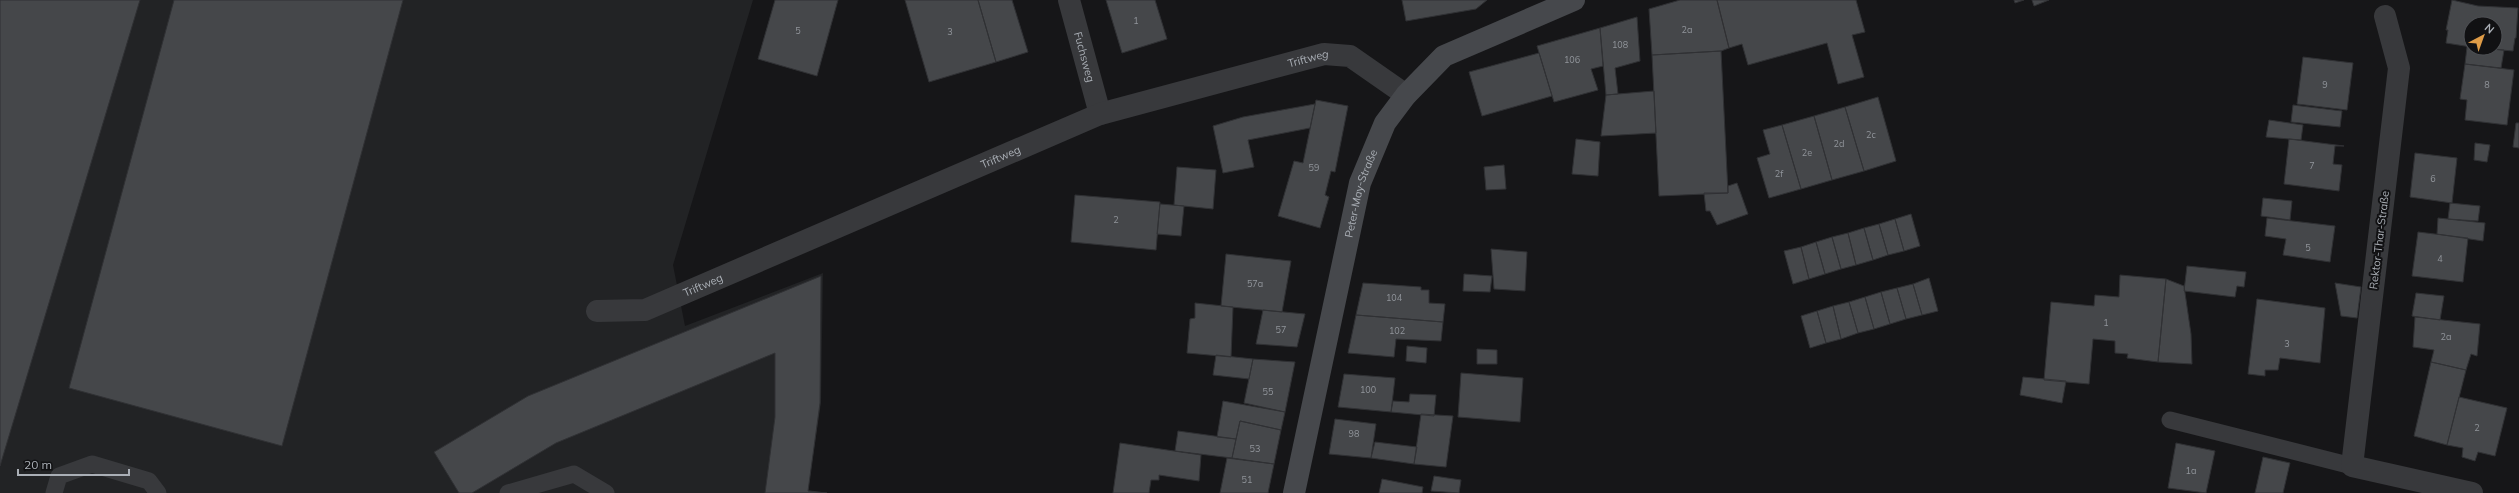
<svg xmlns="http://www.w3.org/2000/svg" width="2519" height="493" viewBox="0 0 2519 493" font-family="Mulish,sans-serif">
<rect width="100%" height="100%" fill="#161618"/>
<!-- built -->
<path fill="#222325" d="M0 0H753L673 265 685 326 823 273 821 403 808 490 828 493H0Z"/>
<!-- building -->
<path fill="#45474a" stroke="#303134" d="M0 0H140L0 466Z
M174 0H403L282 446 69 388Z
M775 0H838L817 76 758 59Z
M905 0H978L996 62 929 82Z
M978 0H1012L1028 52 996 62Z
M1106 0H1155L1167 39 1122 53Z
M1402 0H1487L1476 9 1406 21Z
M1680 0H1717L1729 48 1721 51 1652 55 1649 9Z
M1717 0H1856L1865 32 1852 35 1864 77 1838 84 1827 43 1748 65 1742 44 1729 48Z
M2014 0H2024L2015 3Z
M2032 0H2049L2034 6Z
M2452 0 2478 6 2518 8 2516 38H2515L2513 51 2479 48H2495V24H2471V47L2446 43 2448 30H2446Z
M1637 17 1640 61 1615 68 1618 94 1606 95 1600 28Z
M1600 28 1603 66 1591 69 1598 90 1554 102 1537 46Z
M2467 47 2504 50 2501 68 2465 64Z
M1721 51 1728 193 1659 196 1652 55Z
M1539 53 1552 96 1482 116 1469 72Z
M2303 57 2353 63 2347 110 2297 104Z
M2465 64 2514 70 2507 125 2465 120 2467 100 2460 99Z
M1654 91 1656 133 1601 136 1606 95Z
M1878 97 1896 161 1864 171 1845 107Z
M1316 100 1348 106 1335 172 1331 171 1325 195 1329 197 1320 228 1278 216 1294 161 1303 163Z
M1315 104 1310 128 1248 140 1254 167 1223 173 1213 126 1243 117Z
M2293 105 2342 111 2340 127 2291 122Z
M1845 107 1864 171 1832 180 1814 116Z
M1814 116 1832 180 1801 189 1782 125Z
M2269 120 2303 125 2301 140 2266 137Z
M2516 123H2519V148L2513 147Z
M1782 125 1801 189 1769 198 1757 158 1770 154 1763 130Z
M1576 139 1600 142 1598 176 1572 174Z
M2289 139 2344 146H2335L2333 164 2342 165 2339 191 2284 184Z
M2475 143 2490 145 2487 162 2474 160Z
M2415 153 2457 158 2452 203 2410 197Z
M1504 165 1506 189 1486 190 1484 167Z
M1177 167 1216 170 1213 209 1174 205Z
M1737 183 1748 214 1717 225 1710 211H1706L1704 193H1728V186Z
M1075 195 1160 202 1156 250 1071 242Z
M2263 198 2292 201 2290 220 2261 216Z
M2450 203 2480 206 2478 221 2448 219Z
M1160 204 1184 206 1181 236 1157 234Z
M1911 214 1920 246 1904 251 1895 219Z
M2267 218 2335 226 2330 262 2283 255 2286 239 2265 236Z
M2438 218 2485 223 2483 241 2437 234Z
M1895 219 1904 251 1888 255 1879 224Z
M1879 224 1888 255 1873 260 1864 228Z
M1864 228 1873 260 1856 265 1848 233Z
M2418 232 2468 238 2463 282 2412 276Z
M1848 233 1856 265 1841 269 1832 237Z
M1832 237 1841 269 1825 274 1816 242Z
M1816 242 1825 274 1809 279 1801 247Z
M1801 247 1809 279 1793 284 1784 251Z
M1491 249 1527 252 1525 291 1494 289Z
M1226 254 1291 261 1282 312 1221 306Z
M2187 266 2246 272 2244 287 2237 286 2235 297 2184 291Z
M1464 274 1492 276 1490 292 1463 291Z
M2120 275 2166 279 2158 362 2127 358 2128 354 2115 353V341L2093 339 2089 384 2044 380 2051 302 2094 306 2095 295 2119 297Z
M821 276 820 403 808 491 827 493H765L775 417V353L556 443 472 493H459L434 452 528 396Z
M1929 278 1938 311 1922 315 1913 284Z
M2166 279 2184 286 2191 334 2192 364 2158 362Z
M1363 283 1421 287V290H1429V303L1445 304 1443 322 1356 315Z
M2335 283 2361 287 2357 318 2341 316Z
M1913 284 1922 315 1906 319 1897 288Z
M1897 288 1906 319 1890 324 1881 292Z
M1881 292 1890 324 1874 329 1865 297Z
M2416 293 2444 296 2440 320 2412 316Z
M1865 297 1874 329 1858 333 1849 302Z
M2257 299 2325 308 2320 363 2280 358 2278 370H2265V376L2248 374Z
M1849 302 1858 333 1841 339 1833 306Z
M1195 303 1233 307 1231 357 1187 353 1190 319 1195 318Z
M1833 306 1841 339 1826 343 1817 311Z
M1263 310 1305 314 1297 347 1256 344Z
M1817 311 1826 343 1810 348 1801 316Z
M1356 315 1443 322 1441 341 1396 339 1394 357 1348 353Z
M2415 317 2480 324 2477 356 2471 354 2466 370 2431 362 2434 350 2413 347Z
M1407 346 1427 348 1426 363 1406 361Z
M1477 349 1497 350V364H1477Z
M1216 355 1253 359 1249 379 1213 375Z
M1253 359 1295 362 1285 412 1244 403Z
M2431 362 2466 370 2447 445 2414 436Z
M1461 373 1523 378 1520 422 1458 417Z
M1344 374 1395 378 1391 412 1338 407Z
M2023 377 2066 381 2062 403 2020 395Z
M1410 394 1436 395 1434 416 1391 412 1393 401 1409 402Z
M2459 397 2507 408 2495 456 2478 452 2475 461 2462 457 2463 448 2447 445Z
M1223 401 1285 412 1281 430 1240 421 1236 439 1217 437Z
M1421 414 1453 416 1446 467 1414 464Z
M1335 419 1376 424 1371 458 1329 454Z
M1240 421 1281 430 1274 464 1232 458Z
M1178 431 1236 439 1232 458 1175 451Z
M1375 442 1417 447 1414 464 1371 458Z
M1120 443 1201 455 1199 481 1159 475V480H1151L1149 493H1113Z
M2176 443 2215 451 2206 493 2168 488Z
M2263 457 2290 463 2283 493H2255Z
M1227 458 1274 464 1268 493H1220Z
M1434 476 1461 480 1459 493 1431 491Z
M1382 479 1423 487 1422 493H1379Z"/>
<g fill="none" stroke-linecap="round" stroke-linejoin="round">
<!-- lane -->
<path stroke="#38393c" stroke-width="17" d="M2170 420 2352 466
M54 493 59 476 92 464 149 481 158 493
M508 493 574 474 606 493"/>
<!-- street -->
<g stroke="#38393c" stroke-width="22">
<path id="s1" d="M1069 0 1100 114"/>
<path d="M2385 16 2399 68 2352 466 2472 493"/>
<path id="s2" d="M597 311 645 310 1100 114 1324 54 1350 56 1406 95"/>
</g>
<!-- secondary -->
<path stroke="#46484c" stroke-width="22" id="s3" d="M1294 493 1360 183 1385 123 1406 95 1444 56 1574 0"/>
</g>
<g text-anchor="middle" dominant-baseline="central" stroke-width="4" stroke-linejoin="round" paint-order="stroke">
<!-- number labels -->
<g font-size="9" fill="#91959b">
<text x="1136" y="20">1</text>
<text x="1687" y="29">2a</text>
<text x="798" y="30">5</text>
<text x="950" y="31">3</text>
<text x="1620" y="44">108</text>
<text x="1572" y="59">106</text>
<text x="2325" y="84">9</text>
<text x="2487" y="84">8</text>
<text x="1871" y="134">2c</text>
<text x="1839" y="143">2d</text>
<text x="1807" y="152">2e</text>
<text x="2312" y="165">7</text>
<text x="1314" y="167">59</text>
<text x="1779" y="173">2f</text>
<text x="2433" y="178">6</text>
<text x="1116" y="219">2</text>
<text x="2308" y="247">5</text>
<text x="2440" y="258">4</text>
<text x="1255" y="283">57a</text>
<text x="1394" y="297">104</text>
<text x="2106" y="322">1</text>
<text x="1281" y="329">57</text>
<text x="1397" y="330">102</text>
<text x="2446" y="336">2a</text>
<text x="2287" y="343">3</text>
<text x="1368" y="389">100</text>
<text x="1268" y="391">55</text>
<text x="2477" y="427">2</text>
<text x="1354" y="433">98</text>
<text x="1255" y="448">53</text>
<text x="2191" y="470">1a</text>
<text x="1247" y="479">51</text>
</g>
<!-- street labels -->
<g font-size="11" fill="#aaafb6" stroke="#111113">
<text stroke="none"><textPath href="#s1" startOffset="59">Fuchsweg</textPath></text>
<text stroke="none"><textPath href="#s2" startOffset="759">Triftweg</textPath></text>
<text stroke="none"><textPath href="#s2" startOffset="435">Triftweg</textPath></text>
<text stroke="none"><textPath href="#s3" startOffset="307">Peter-May-Straße</textPath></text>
<text transform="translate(2379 240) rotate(-83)">Rektor-Thar-Straße</text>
<text stroke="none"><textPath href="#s2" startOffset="111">Triftweg</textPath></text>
</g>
</g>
<!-- north arrow -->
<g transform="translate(2483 36) rotate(41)"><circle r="19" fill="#111113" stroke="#4e5054"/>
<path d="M0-3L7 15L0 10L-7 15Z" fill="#df9c47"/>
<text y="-6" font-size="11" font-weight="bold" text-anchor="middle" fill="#aaafb6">N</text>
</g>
<!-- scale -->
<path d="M18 469v6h111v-6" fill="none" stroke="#aaafb6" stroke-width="2"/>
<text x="24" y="469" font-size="12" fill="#aaafb6" stroke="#111113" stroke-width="3" paint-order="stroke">20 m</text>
</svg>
